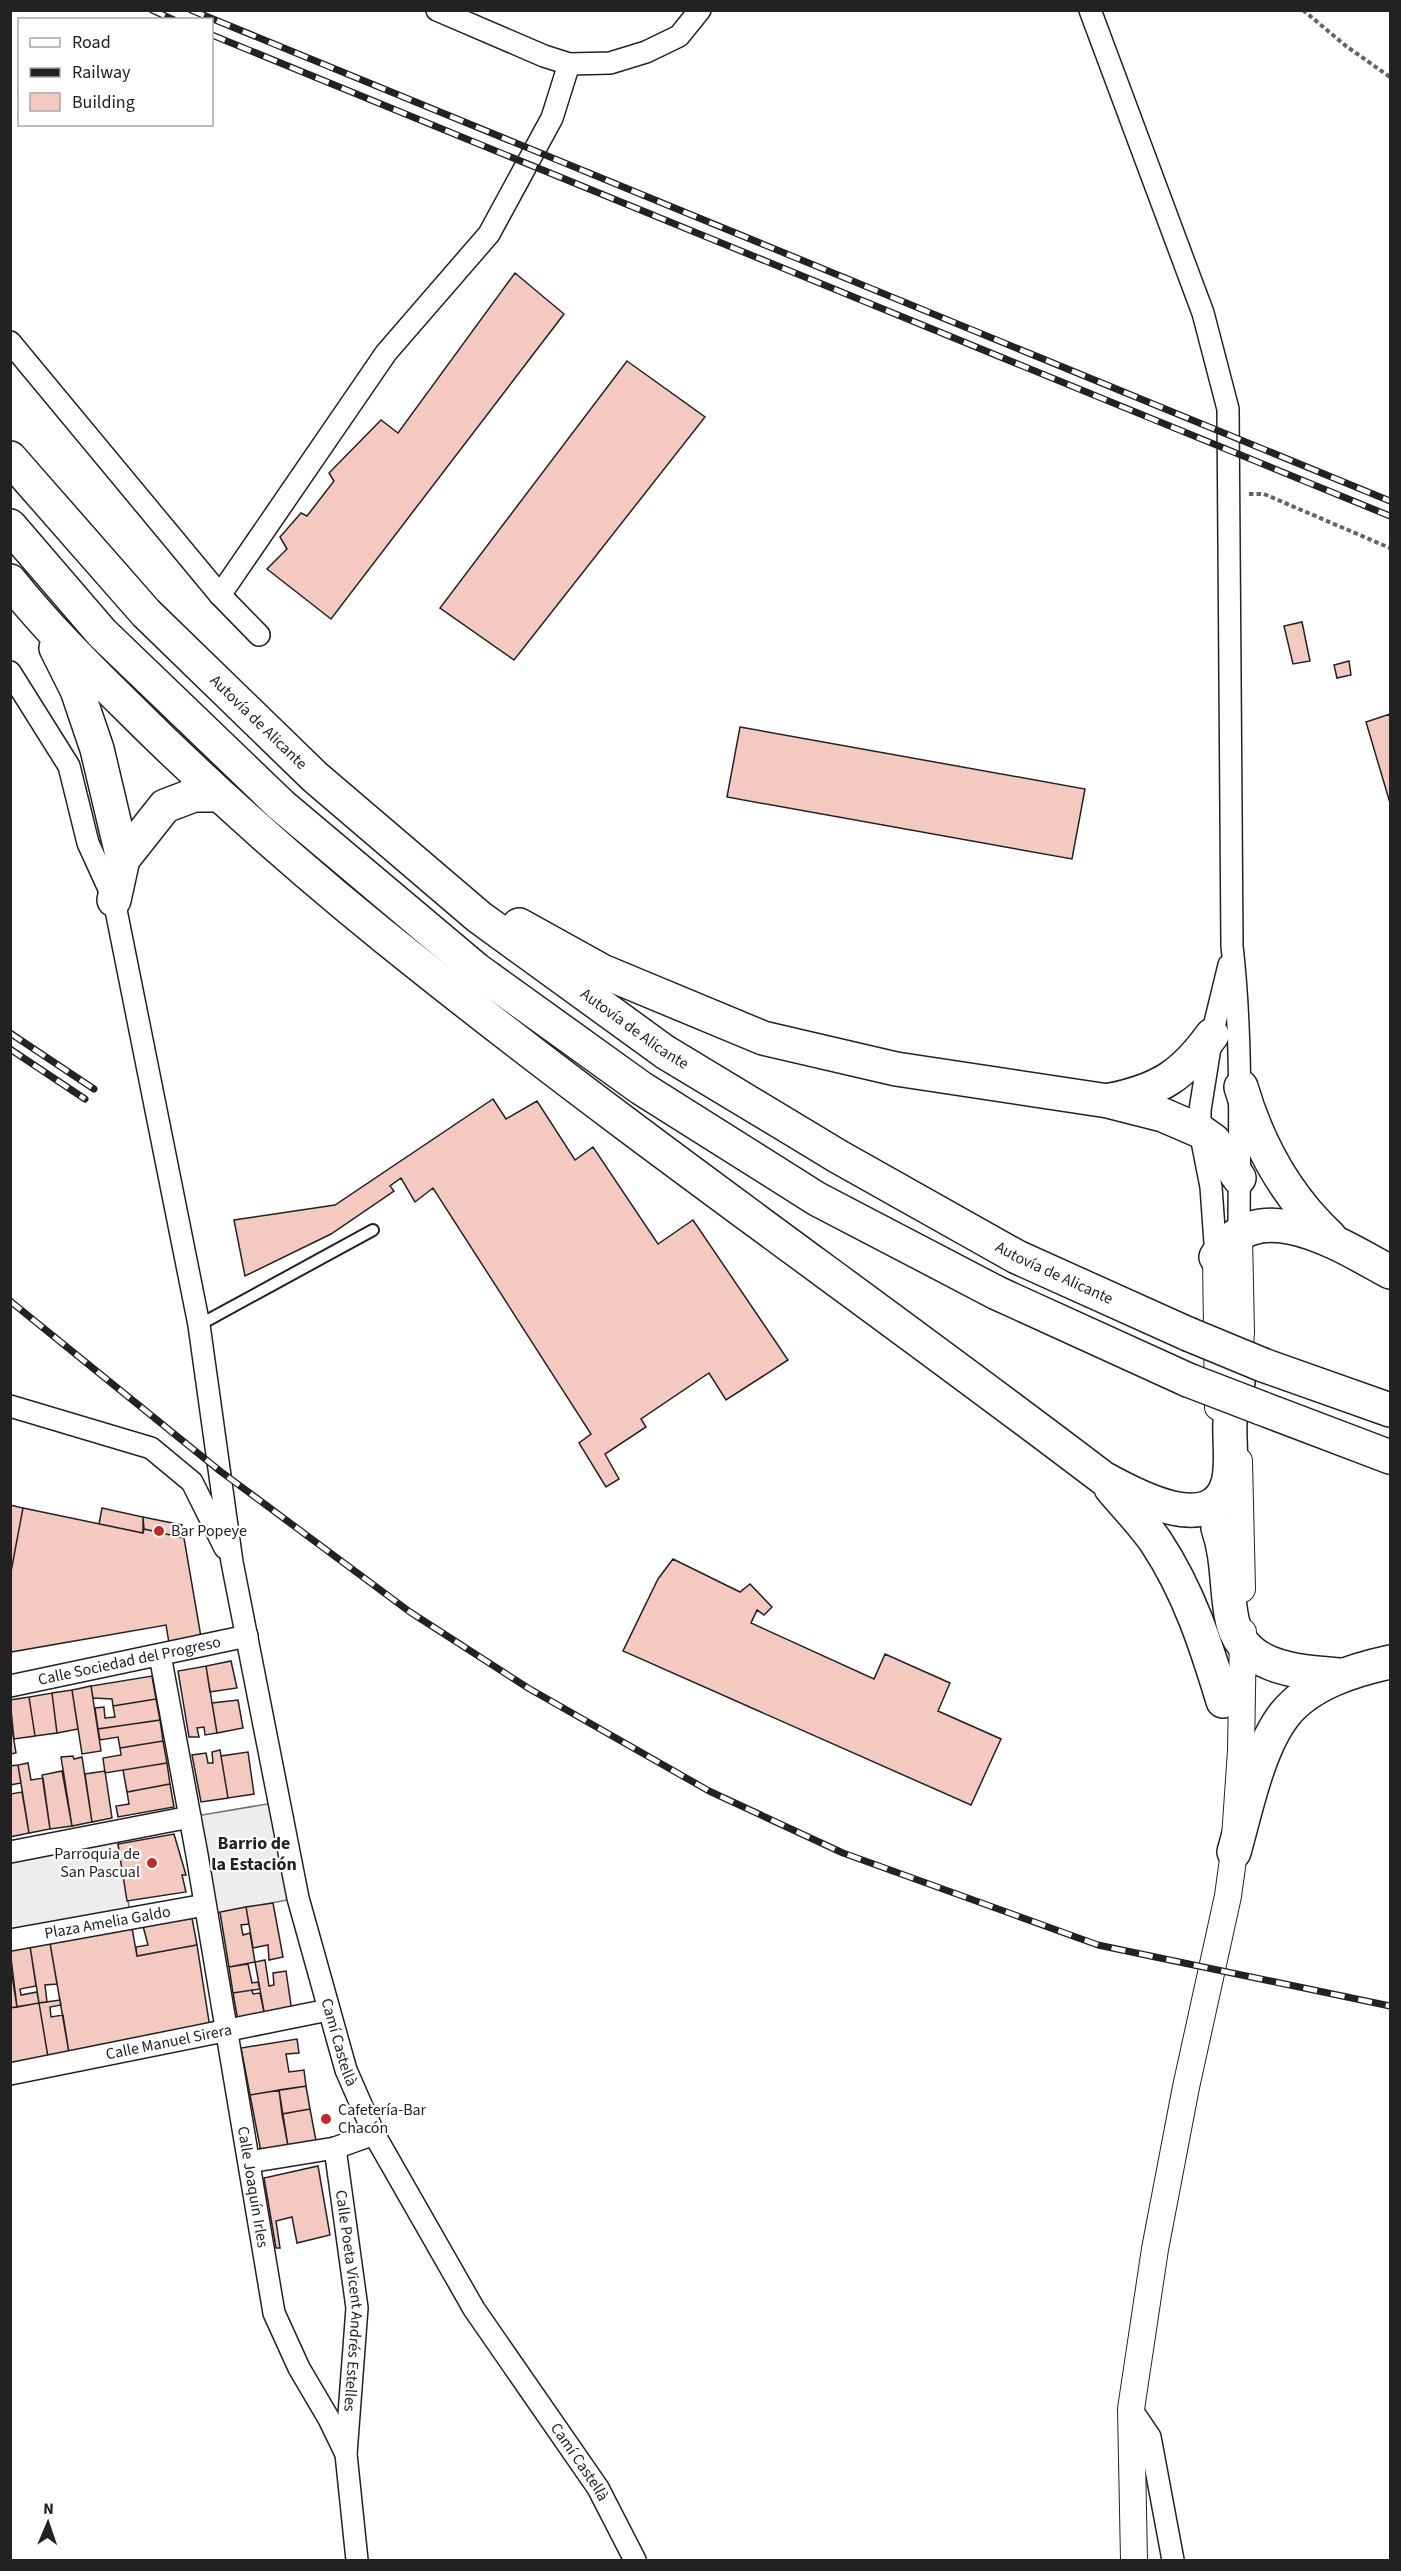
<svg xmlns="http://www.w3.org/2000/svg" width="1401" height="2571" viewBox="0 0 1401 2571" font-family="'Source Sans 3',sans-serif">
<rect width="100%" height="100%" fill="#fff"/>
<!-- parking -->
<path fill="#ededed" stroke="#6f6f6f" stroke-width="1.5" d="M279 1802 298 1898 207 1915 190 1817Z
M116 1832 131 1918 11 1940V1852Z"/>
<!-- building -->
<path fill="#f3c9c0" stroke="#222" stroke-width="1.5" d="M515 273 564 314 331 619 267 569 287 549 280 537 301 513 307 516 334 481 329 473 381 420 398 433Z
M627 361 705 417 514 660 440 608Z
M1302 622 1310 661 1293 664 1284 626Z
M1349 661 1351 675 1337 678 1334 665Z
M1390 714V803L1366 722Z
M740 727 1085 789 1072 859 727 797Z
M493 1099 506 1119 537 1101 575 1160 593 1147 658 1244 693 1220 788 1360 726 1400 709 1373 641 1419 646 1427 605 1454 619 1479 606 1487 579 1443 591 1434 433 1188 415 1202 401 1178 390 1186 394 1191 331 1234 245 1276 234 1220 335 1205Z
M10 1505 23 1508 10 1577Z
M23 1508 143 1533 144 1529 184 1538 201 1637 169 1643 166 1625 11 1652 10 1577Z
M102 1508 143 1517V1533L99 1524Z
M143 1517 182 1525 184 1538 144 1529Z
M673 1559 740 1592 750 1584 772 1607 764 1615 757 1610 751 1623 874 1679 885 1654 950 1683 938 1711 1001 1739 971 1805 623 1651 658 1579Z
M231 1661 237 1688 210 1692 206 1666Z
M206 1666 217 1733 205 1735 204 1727 197 1728 199 1737H189L178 1671Z
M152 1676 156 1699 113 1706 112 1699 93 1698 91 1686Z
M91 1686 101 1751 82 1754 72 1690Z
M72 1690 78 1729 57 1733 52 1693Z
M52 1693 57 1733 35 1736 29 1697Z
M29 1697 35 1736 14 1739 10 1700Z
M156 1699 160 1720 98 1729 95 1708 104 1707 105 1718 115 1717 113 1706Z
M238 1700 243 1728 217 1733 212 1703Z
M10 1717 16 1753 10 1754Z
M160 1720 163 1741 120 1748 118 1737 100 1740 98 1729Z
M163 1741 167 1763 105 1773 103 1758 121 1755 120 1748Z
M220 1750 228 1798 201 1802 192 1755 206 1753 208 1763H213L212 1752Z
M248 1752 254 1794 228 1798 221 1756Z
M73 1756 74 1759 82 1757 92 1822 72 1826 61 1757Z
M28 1763 31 1780 43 1778 50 1829 29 1833 18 1765Z
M167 1763 170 1784 127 1792 123 1770Z
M18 1765 21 1783 10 1785V1766Z
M62 1771 72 1826 50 1829 42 1775Z
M105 1771 112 1818 92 1822 85 1774Z
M170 1784 174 1807 118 1817 116 1806 129 1804 127 1792Z
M10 1790 11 1794 22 1792 29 1833 10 1837Z
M174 1834 186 1875H182L186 1892 127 1901 118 1844Z
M273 1903 283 1957 269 1960 268 1945 253 1948 246 1907Z
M246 1907 249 1924 241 1925 243 1935 250 1933 255 1962 229 1967 220 1912Z
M192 1918 197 1945 137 1956 136 1947 148 1945 143 1926Z
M132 1928 137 1956 197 1945 210 2028 69 2053 50 1943Z
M50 1943 57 1984 45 1985 47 2002 39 2003 30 1946Z
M30 1946 36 1986 20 1989 21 1995 37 1992 39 2003 17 2007 10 1950Z
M265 1960 269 1986 274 1985 273 1973 286 1971 292 2012 265 2017 255 1962Z
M10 1963 17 2007 10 2008Z
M248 1964 252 1983 258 1982 260 1989 233 1993 229 1967Z
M252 1990 253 1994 260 1993 265 2017 238 2021 233 1993Z
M60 2000 61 2005 50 2007 51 2017 63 2015 69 2053 48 2057 39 2003Z
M39 2003 48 2057 10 2064V2008Z
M297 2039 299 2053 286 2054 289 2072 304 2070 306 2086 250 2095 241 2048Z
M306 2086 310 2109 282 2114 279 2090Z
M279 2090 288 2146 261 2152 250 2095Z
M310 2109 316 2141 288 2146 282 2114Z
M318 2166 330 2235 297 2243 292 2217 276 2221 280 2248H276L264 2178Z"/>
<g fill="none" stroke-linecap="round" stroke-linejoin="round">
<defs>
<path id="service" d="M199 1325 373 1230"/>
<g id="minor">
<path d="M437 10 544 56 569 64 610 63 646 52 679 36 700 10"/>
<path d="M1090 10 1203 313 1228 409 1232 946C1243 1043 1239 1139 1239 1236"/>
<path d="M10 342 220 595 259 635"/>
<path d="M220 595 386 353 489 234 552 118 569 64"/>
<path id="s1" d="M10 672 69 766 88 843 114 900 199 1325 232 1562 298 1898 346 2070 374 2134 474 2309 598 2488 635 2560"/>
<path d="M1216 1257 1211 1187 1200 1131V1110L1212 1035 1229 965"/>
<path d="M10 1406 151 1448 192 1482 225 1548"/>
<path id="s2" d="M160 1655 197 1855 274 2313 299 2368 329 2419 346 2454"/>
<path id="s3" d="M10 1686 247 1636"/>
<path d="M10 1852 190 1817"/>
<path id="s4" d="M10 1940 205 1905"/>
<path id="s5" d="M10 2074 328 2010"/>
<path id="s6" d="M335 2148 357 2308 346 2454 357 2560"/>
<path d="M249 2162 335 2148 374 2134"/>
<path d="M1131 2409 1150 2437 1173 2560"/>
</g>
<path id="tertiary" d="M1216 1257 1218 1407
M1238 1373 1241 1332 1239 1236
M1239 1461 1242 1589
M1134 2560 1131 2409 1155 2249 1186 2087 1228 1896 1234 1852 1241 1751 1243 1632"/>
<g id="motorway">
<path id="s7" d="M10 458 146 613 315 777 479 917 665 1052 839 1157 1017 1257 1188 1334"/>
<path d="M10 526 102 633 281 805 477 970 641 1088 817 1199 997 1293 1188 1380"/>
<path d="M10 581C46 626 86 666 127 706 223 802 324 890 431 974 650 1148 880 1308 1103 1478 1132 1494 1212 1539 1228 1483 1233 1465 1229 1441 1230 1422 1230 1408 1234 1395 1238 1382"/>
<path d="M56 648 77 690 97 749 123 859 114 900"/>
<path d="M123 859 165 806 194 795H219"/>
<path d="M519 925 602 971 763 1038 896 1069 1108 1101 1163 1115 1200 1131 1214 1141 1239 1178"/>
<path d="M1241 1087C1258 1145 1285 1195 1330 1237"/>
<path d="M1111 1100C1160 1090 1183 1075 1212 1035"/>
<path d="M1216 1257C1258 1190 1342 1246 1390 1272"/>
<path d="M1263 1365 1390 1410"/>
<path d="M1261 1408 1390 1457"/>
<path d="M1111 1488C1126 1506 1143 1523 1156 1542 1189 1592 1206 1645 1223 1701"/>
<path d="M1218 1528C1228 1557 1226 1584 1231 1614 1239 1669 1297 1672 1341 1675"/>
<path d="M1234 1852C1246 1810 1258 1748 1285 1714 1310 1683 1354 1670 1390 1662"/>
</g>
</defs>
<!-- service casing -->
<use href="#service" stroke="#222" stroke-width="14"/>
<!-- minor casing -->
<use href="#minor" stroke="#222" stroke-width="24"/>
<!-- tertiary casing -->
<use href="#tertiary" stroke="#222" stroke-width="28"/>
<!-- motorway casing -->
<use href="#motorway" stroke="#222" stroke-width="36"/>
<!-- path -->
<path stroke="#646464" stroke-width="4" stroke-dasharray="4.5 3" stroke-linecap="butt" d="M1303 10 1346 46 1390 77
M1249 494H1264L1390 548"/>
<!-- service -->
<use href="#service" stroke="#fff" stroke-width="10"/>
<!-- minor -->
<use href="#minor" stroke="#fff" stroke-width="21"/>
<!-- tertiary -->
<use href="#tertiary" stroke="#fff" stroke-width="26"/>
<!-- motorway -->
<use href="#motorway" stroke="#fff" stroke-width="33"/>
<defs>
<path id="rail" d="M152 10 174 20
M191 10 1390 501
M212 35 1390 516
M10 1033 94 1089
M10 1049 85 1099
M10 1301 220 1471 410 1612 528 1688 709 1791 843 1853 1098 1945 1390 2006"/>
</defs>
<!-- rail casing -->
<use href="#rail" stroke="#222" stroke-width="7"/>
<!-- rail -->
<use href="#rail" stroke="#fff" stroke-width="4.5" stroke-dasharray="14" stroke-linecap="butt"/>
<defs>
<path id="motorway-bridge" d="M1188 1334 1263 1365
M1188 1380 1261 1408"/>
</defs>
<!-- motorway-bridge casing -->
<use href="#motorway-bridge" stroke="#222" stroke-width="36" stroke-linecap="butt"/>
<!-- motorway-bridge -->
<use href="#motorway-bridge" stroke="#fff" stroke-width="33"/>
</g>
<!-- markers -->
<g fill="#c62828" stroke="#fff" stroke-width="2">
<circle cx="159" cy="1531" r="6"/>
<circle cx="152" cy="1863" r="6"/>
<circle cx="326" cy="2119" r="6"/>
</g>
<g text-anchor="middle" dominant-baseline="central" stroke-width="4.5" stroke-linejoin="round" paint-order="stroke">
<!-- street labels -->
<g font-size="16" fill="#222" stroke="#fff">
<text stroke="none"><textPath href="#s7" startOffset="363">Autovía de Alicante</textPath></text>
<text stroke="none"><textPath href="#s7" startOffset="849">Autovía de Alicante</textPath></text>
<text stroke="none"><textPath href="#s7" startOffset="1335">Autovía de Alicante</textPath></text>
<text stroke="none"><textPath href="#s3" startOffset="122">Calle Sociedad del Progreso</textPath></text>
<text stroke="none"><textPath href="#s4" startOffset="99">Plaza Amelia Galdo</textPath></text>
<text stroke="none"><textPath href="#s1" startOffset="1418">Camí Castellà</textPath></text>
<text stroke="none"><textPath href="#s5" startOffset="162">Calle Manuel Sirera</textPath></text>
<text stroke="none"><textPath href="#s2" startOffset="540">Calle Joaquín Irles</textPath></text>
<text stroke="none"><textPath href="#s6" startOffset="154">Calle Poeta Vicent Andrés Estelles</textPath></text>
<text stroke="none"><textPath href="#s1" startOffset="1904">Camí Castellà</textPath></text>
</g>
<!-- poi labels -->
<g font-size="16" fill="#222" stroke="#fff" text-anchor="start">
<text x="171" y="1531">Bar Popeye</text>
<text x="140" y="1854" text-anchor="end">Parroquia de<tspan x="140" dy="18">San Pascual</tspan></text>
<text x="338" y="2110">Cafetería-Bar<tspan x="338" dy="18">Chacón</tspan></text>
</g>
<!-- neighbourhood labels -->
<g font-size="18" font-weight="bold" fill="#222" stroke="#fff">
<text x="254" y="1843">Barrio de<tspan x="254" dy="21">la Estación</tspan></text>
</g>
</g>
<!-- border -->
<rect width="1401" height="2571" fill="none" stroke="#222222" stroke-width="24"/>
<!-- legend -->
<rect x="18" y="18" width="195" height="108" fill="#ffffff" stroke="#a7a7a7" stroke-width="1.5"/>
<rect x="30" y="38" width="30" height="9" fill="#ffffff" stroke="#a7a7a7" stroke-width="1.5"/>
<text x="72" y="48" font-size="18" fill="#222222">Road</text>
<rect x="30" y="68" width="30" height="9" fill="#222222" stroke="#a7a7a7" stroke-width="1.5"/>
<text x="72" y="78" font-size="18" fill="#222222">Railway</text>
<rect x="30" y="93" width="30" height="18" fill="#f3c9c0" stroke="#a7a7a7" stroke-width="1.5"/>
<text x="72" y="108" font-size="18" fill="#222222">Building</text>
<!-- north arrow -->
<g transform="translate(48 2523) rotate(2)" stroke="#ffffff" stroke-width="4.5" paint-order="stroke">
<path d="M0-4.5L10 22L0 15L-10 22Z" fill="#222222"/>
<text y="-9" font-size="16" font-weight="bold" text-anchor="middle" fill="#222222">N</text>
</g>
</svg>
